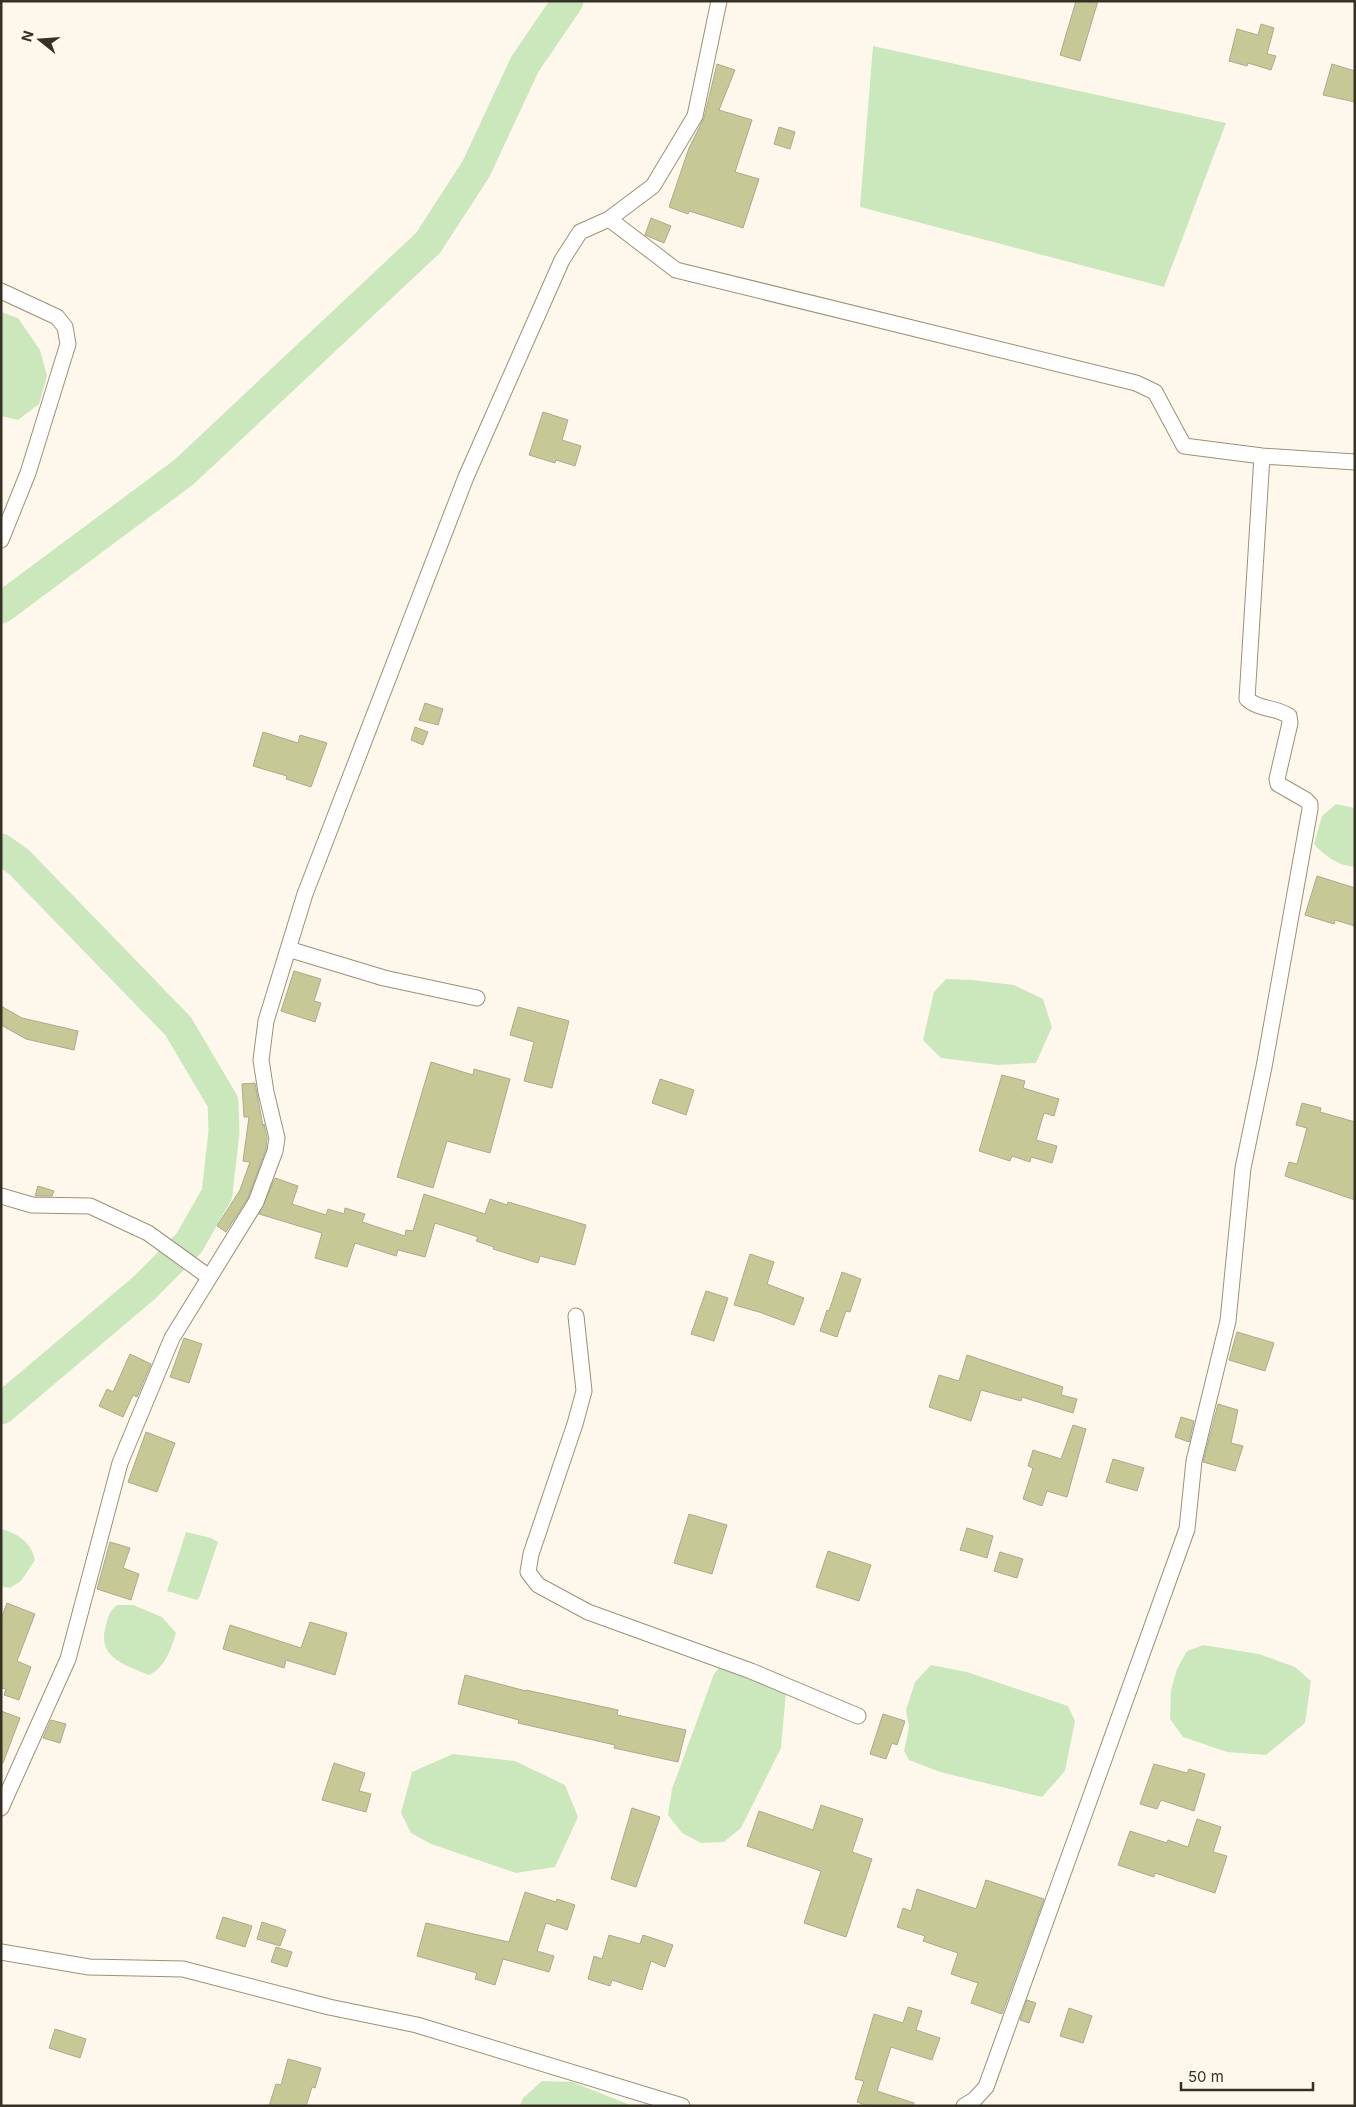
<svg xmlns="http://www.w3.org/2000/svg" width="1356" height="2107" viewBox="0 0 1356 2107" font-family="Inter,sans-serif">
<rect width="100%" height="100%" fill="#fef8ec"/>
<!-- water -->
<path fill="#cbe8bd" d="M873 46 1226 123 1164 287 860 207Z
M1 312 18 318 40 350 47 376 39 404 18 420 1 416Z
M1336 804 1355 808V867C1337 865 1326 857 1314 844L1322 816Z
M946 979 972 980 1014 985 1043 999 1052 1027 1036 1063 997 1065 941 1058 923 1040 934 992Z
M1 1529C17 1533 32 1543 35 1560L21 1581 10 1588 1 1586Z
M186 1532 211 1538 218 1542 200 1596 197 1600 167 1591Z
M117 1605H133L162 1617 176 1633C171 1649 165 1668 149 1675 125 1665 96 1658 106 1625 108 1616 110 1611 117 1605Z
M1203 1645 1259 1654 1295 1667 1311 1681 1305 1723 1266 1755 1227 1752 1183 1737 1170 1719 1171 1690 1177 1669 1187 1651Z
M931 1665 967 1672 1068 1706 1075 1721 1065 1771 1042 1797 940 1772 909 1760 904 1751 909 1727 906 1710 915 1682Z
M719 1668 786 1692 781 1748 741 1828 724 1842 701 1843 682 1833 668 1815 672 1789 714 1674Z
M453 1754 515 1761 565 1785 578 1817 555 1867 516 1873 431 1844 411 1833 401 1813 412 1772Z
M542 2081 572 2082 633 2106H520L523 2098Z"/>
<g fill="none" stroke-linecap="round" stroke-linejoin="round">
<!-- river -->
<path stroke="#cbe8bd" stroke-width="31" d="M1 608 184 472 428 243 476 169 525 64 568 1
M1 849 19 862 178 1026 223 1102 224 1132 217 1194 189 1243 144 1288 1 1409"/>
</g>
<!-- building -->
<path fill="#c6c896" stroke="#aaac8d" d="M1076 1H1098L1080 61 1060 55Z
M1261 24 1274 28 1267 54 1276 56 1271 70 1248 63 1247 66 1229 61 1237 29 1258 35Z
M717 64 735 70 719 110 752 120 735 172 759 179 743 228 689 211 688 214 669 207 689 148 704 118Z
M1332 64 1355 71V102L1323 95Z
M779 127 795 132 790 149 774 144Z
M651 218 671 226 664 243 645 235Z
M543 412 568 420 562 440 581 446 575 466 556 460 555 463 529 455Z
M425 703 443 709 438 725 419 720Z
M415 727 428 732 423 745 411 740Z
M263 732 298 743 300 735 327 743 311 787 286 779 287 776 253 766Z
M1317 876 1355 888V926L1335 920 1334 924 1305 915Z
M294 971 321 979 314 1001 321 1003 315 1022 281 1011Z
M1 1006 22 1018 78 1031 74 1050 26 1039 1 1025Z
M518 1007 569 1021 552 1088 524 1081 534 1042 510 1035Z
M431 1062 473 1075 474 1069 510 1079 490 1153 447 1141 433 1188 397 1177Z
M1002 1075 1025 1081 1023 1088 1059 1099 1054 1116 1044 1113 1036 1140 1057 1146 1052 1163 1031 1157 1030 1162 1012 1156 1010 1161 979 1151Z
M660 1079 694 1090 686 1115 652 1103Z
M255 1083 263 1126 264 1124 267 1138 266 1149 248 1198 226 1232 217 1226 240 1190 250 1162 243 1161 249 1117H244L242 1084Z
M1302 1103 1321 1108 1320 1112 1355 1122V1200L1285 1176 1289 1162 1297 1164 1307 1128 1296 1125Z
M275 1178 298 1186 292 1204 326 1215 328 1209 344 1214 345 1208 365 1214 362 1222 405 1236 406 1230 413 1231 424 1194 485 1214 490 1199 507 1205 508 1202 586 1225 575 1265 540 1256 538 1263 493 1249 494 1247 476 1241 478 1237 435 1223 425 1257 398 1250 396 1256 355 1243 347 1267 315 1258 322 1233 259 1214Z
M38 1186 54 1191 52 1196H35Z
M750 1254 774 1262 767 1284 804 1298 794 1325 759 1312 734 1305Z
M842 1272 861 1279 850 1312 846 1311 837 1337 820 1331 827 1310 829 1311Z
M706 1291 728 1298 714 1341 691 1334Z
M1237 1332 1274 1343 1265 1371 1229 1360Z
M184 1338 202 1344 189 1383 170 1377Z
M130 1354 151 1364 137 1397 133 1395 123 1417 99 1406 107 1389 113 1392Z
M967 1355 1063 1387 1061 1395 1077 1399 1073 1413 1022 1397 1021 1401 981 1390 971 1421 929 1407 939 1375 959 1381Z
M1218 1404 1238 1410 1231 1443 1243 1446 1235 1471 1203 1462Z
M1181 1417 1194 1421 1189 1442 1175 1437Z
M1073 1425 1086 1429 1067 1497 1047 1491 1042 1506 1023 1499 1033 1468 1028 1466 1033 1450 1061 1459Z
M146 1432 175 1443 157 1492 128 1482Z
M1113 1459 1144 1468 1137 1491 1106 1482Z
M689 1514 727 1525 712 1574 674 1563Z
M967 1528 993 1536 987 1558 960 1550Z
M110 1542 130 1548 123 1568 139 1574 131 1600 97 1589Z
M828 1551 871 1565 859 1601 816 1587Z
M1000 1552 1023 1559 1017 1578 994 1571Z
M7 1603 35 1614 17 1661 31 1667 19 1700 4 1695 6 1689 1 1688V1619Z
M310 1622 347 1633 335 1675 286 1660 284 1668 223 1649 230 1625 301 1648Z
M465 1675 526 1691V1690L618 1710 617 1715 686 1730 678 1762 614 1748 615 1745 518 1723 519 1720 458 1704Z
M1 1711 20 1718 3 1763H1Z
M883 1714 905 1721 897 1745 892 1743 886 1759 870 1754Z
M51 1720 66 1724 60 1743 43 1738Z
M334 1763 365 1773 359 1791 371 1794 366 1812 322 1800Z
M1154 1764 1187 1773 1189 1769 1205 1774 1194 1811 1161 1800 1157 1809 1140 1804Z
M821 1805 863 1819 852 1852 872 1859 846 1937 804 1923 821 1871 747 1846 759 1811 813 1830Z
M632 1808 660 1817 636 1887 611 1879Z
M1197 1819 1221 1827 1213 1852 1227 1856 1215 1893 1155 1873 1154 1877 1118 1865 1130 1831 1167 1843 1168 1840 1188 1847Z
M986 1880 1044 1899 1002 2014 971 2003 978 1983 951 1974 958 1953 923 1941 925 1936 897 1927 903 1908 911 1911 917 1889 976 1909Z
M525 1892 556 1902 557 1899 575 1905 567 1930 546 1923 537 1951 554 1956 549 1972 503 1959 495 1985 475 1979 477 1973 417 1956 426 1923 509 1942Z
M223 1917 252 1926 245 1947 216 1938Z
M262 1922 286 1930 280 1946 257 1939Z
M609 1935 640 1944 643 1935 673 1945 665 1967 651 1961 642 1990 612 1980 610 1986 588 1979 594 1956 602 1959Z
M276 1947 292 1952 287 1967 271 1962Z
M1027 2000 1036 2003 1029 2023 1020 2020Z
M908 2007 922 2011 916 2030 940 2038 932 2060 891 2047 877 2091 914 2103V2106H868L857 2102 864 2081 855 2079 874 2014 903 2023Z
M1069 2008 1092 2016 1083 2043 1060 2036Z
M55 2029 86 2039 80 2058 49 2048Z
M288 2059 321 2068 315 2088 312 2087 306 2106H269L276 2084 281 2085Z"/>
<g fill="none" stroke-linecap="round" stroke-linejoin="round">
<defs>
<path id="street" d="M609 219 676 270 1136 383 1155 392 1184 446 1262 456 1355 462
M1 291 57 317 65 327 68 344 28 473 1 540
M288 949 384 978 477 998
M1 1196 32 1205 90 1206 148 1233 209 1277
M576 1316 584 1391 575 1424 531 1554 528 1572 538 1585 588 1612 751 1671 858 1716
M1 1808 68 1659 120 1463 172 1338 256 1202 275 1151 277 1138 266 1092 261 1060 266 1021 305 894 466 477 562 260 580 232 609 219 653 186 695 116 719 1
M1 1952 89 1967 183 1969 329 2007 417 2025 682 2106
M964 2106 974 2100 986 2087 1187 1529 1194 1461 1228 1321 1243 1168 1264 1067 1310 809V804L1306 800 1278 784 1277 779 1290 723 1289 716C1276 707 1259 710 1247 699L1262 456"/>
</defs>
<!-- street casing -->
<use href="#street" stroke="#9e9075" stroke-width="17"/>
<!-- street -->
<use href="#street" stroke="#fff" stroke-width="15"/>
</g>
<!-- border -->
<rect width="1356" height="2107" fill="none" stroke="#363125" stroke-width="5"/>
<!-- north arrow -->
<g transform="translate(40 40) rotate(287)" stroke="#fef8ec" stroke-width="4" paint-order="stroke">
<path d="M0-4L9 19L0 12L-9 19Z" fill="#363125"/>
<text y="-8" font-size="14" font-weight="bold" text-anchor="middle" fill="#363125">N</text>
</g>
<!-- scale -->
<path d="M1181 2082v8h132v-8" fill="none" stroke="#363125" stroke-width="2.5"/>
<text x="1188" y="2082" font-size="15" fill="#363125" stroke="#fef8ec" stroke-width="4" paint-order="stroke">50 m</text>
</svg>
